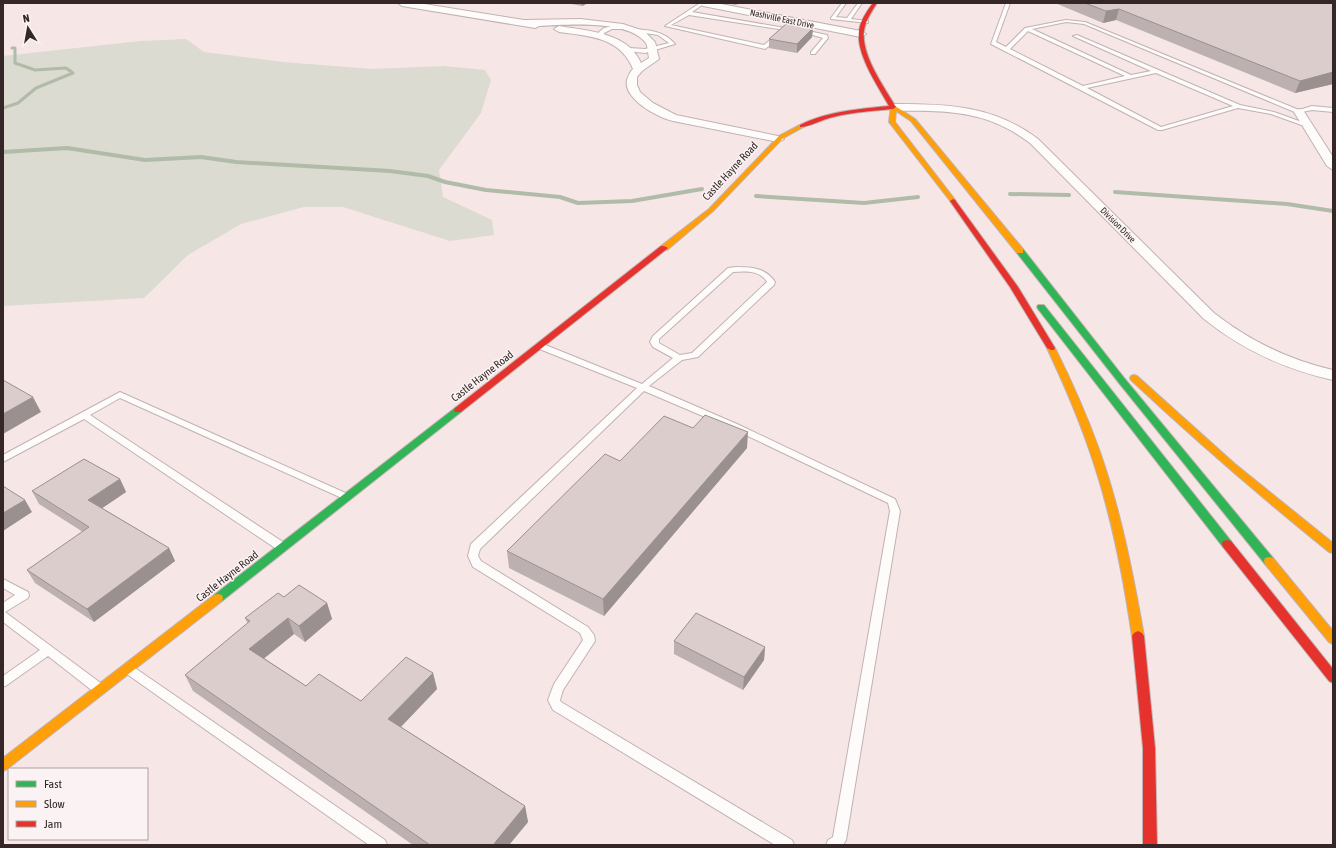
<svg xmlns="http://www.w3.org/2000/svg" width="1336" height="848" viewBox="0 0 1336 848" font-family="'Asap Condensed',sans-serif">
<rect width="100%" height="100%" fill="#f7e6e6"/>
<!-- green -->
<path fill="#dbdbd1" d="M186 39 204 52 283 62 372 69 444 66 485 70 491 80 481 113 439 170 443 197 492 220 494 235 450 241 343 207H304L241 224 188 255 144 298 3 306V56L140 41Z"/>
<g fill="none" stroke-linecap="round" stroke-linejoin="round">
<!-- stream-far1 -->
<path stroke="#b0bba8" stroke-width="3" d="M3 108 18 103 36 88 73 73 66 68 35 70 15 63V48H12"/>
<!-- stream -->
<path stroke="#b0bba8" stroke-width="4" d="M3 152 67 148 145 160 201 157 236 162 390 171 428 176 445 182 486 190 560 197 578 203 632 201 702 189
M1115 192 1287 204 1333 211
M1010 194 1069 195
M756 196 864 203 918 197"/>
<defs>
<path id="lane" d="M700 3H705L692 12 785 28 811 24 813 25 785 30 689 15 671 25 764 45 776 35H780V37L765 49 665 26Z
M842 3H846L836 17 847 18 858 3H862L851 19 868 21V23L831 19V18Z
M1006 3H1010L996 42 1006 47 1025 28 1066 20 1085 22 1299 110 1312 106 1333 108V112L1312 110 1297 113 1084 24 1066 22 1032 29 1131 75 1151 71 1073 36 1077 35 1240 105 1274 112 1310 125 1307 127 1271 114 1238 108 1162 130H1158L991 44ZM1028 31 1125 76 1083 86 1010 49ZM1156 73 1233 106 1161 127 1087 88Z
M612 26 625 27 627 28 625 29H612L604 33V38H600L599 32 604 28Z
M633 29C649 30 664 31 675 44L645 53 627 51 626 50 629 48 645 49 669 43 658 35 631 31V29Z
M799 29 827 35 828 38 815 54H811V52L823 38 799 31Z
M736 267C752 267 766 268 775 282L774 285 698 357 682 360 649 386 737 424 895 499 900 511 846 840 843 845H826L828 840 833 837 890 511 888 503 731 428 644 391 480 549 478 556 481 561 588 627 594 635 595 641 563 690 560 700 561 702 792 840 794 845H775L553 710 548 700 554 684 583 640 580 633 473 567 468 556 471 544 637 388 537 348 536 346 537 344H543L642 384 673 358 653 347 650 342 653 336 728 268ZM733 272C745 271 760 270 767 282L692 353 680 355 659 343V339Z
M120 392 350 495 352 497 350 499H344L120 398 90 415 286 544 287 547 286 550H278L84 419 3 462V455Z
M3 579 28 592 29 595 28 598 5 612 102 684 104 688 102 692 98 693 94 692 48 656 7 685 3 687V676L40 650 3 622V603L15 595 3 588Z
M128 664 132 666 385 840 387 845H369L124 672 122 669 124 666Z"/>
<path id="street" d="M398 3H418L524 20 580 19 623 24 644 31 655 42 659 59 642 71 637 77V85L640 92 653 103 676 115 778 136 784 139 778 142 673 121C658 118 619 97 628 77 629 74 631 71 633 69 620 37 589 36 559 32L554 29 559 26C587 31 628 32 641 63L649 58C648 54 648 47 646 43 627 19 567 25 539 26L535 28 402 6Z
M699 3H716L861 31 866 34 861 37 703 6Z
M893 104C947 104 993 105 1038 139L1214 313C1250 341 1289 360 1333 370V380C1284 369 1243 350 1204 319L1030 143C998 119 969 112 929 111 916 110 902 112 889 109L888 107Z
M1299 109 1303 110 1333 157V170L1327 166 1294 112Z"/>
<path id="fast" d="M1017 249H1023L1125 379 1273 558 1274 561 1273 564 1269 565 1265 564 1119 383 1017 253Z
M1038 305H1044L1231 541 1232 544 1231 547H1223L1038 309 1037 307Z
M458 407 461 408 462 410 461 412 222 601 218 602 214 601 213 598 214 595 455 408Z"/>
<path id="slow" d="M891 106H895L915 119 1023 249V253H1017L911 121 896 111 895 122 956 201 955 202H951L889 122Z
M800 125 805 126 783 138 713 211 667 250H661V246L709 209 779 136Z
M1048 346H1051L1055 348C1072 382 1087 416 1100 452 1121 512 1133 574 1144 636L1142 639 1138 641 1134 639 1132 636C1123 574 1111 512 1090 452 1078 416 1063 382 1047 348Z
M1134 375 1137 376 1235 464 1333 543V553L1329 552C1261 497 1195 440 1131 380L1130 378 1131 376Z
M1269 557 1273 558 1333 631V644L1329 642 1265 564 1264 561 1265 558Z
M218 594 222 595 223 598 222 601 7 769 3 771V758L214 595Z"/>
<path id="jam" d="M873 3H877C872 11 865 21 864 31 861 55 884 87 896 107L893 109C873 111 853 112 833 117 824 119 806 128 800 127V125C828 111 859 109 889 106 878 86 856 55 859 31 860 21 867 11 873 3Z
M953 199 955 200 1018 287 1055 348 1054 350H1051L1047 348 1010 287 950 201Z
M661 246H664L668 248 461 412H455L454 410 455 408Z
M1227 540 1231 541 1333 669V683L1329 681 1223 547 1222 544 1223 541Z
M1138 631 1142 633 1144 636 1155 748 1157 845H1143V748L1132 636 1134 633Z"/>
</defs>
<!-- lane casing -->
<use href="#lane" stroke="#c1b2b3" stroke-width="2"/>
<!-- street casing -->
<use href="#street" stroke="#c1b2b3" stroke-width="2"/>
<!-- fast casing -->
<use href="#fast" stroke="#c1b2b3" stroke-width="2"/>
<!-- slow casing -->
<use href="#slow" stroke="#c1b2b3" stroke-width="2"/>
<!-- jam casing -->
<use href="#jam" stroke="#c1b2b3" stroke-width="2"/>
<!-- lane -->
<use href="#lane" fill="#fefbfb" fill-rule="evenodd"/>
<!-- street -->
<use href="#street" fill="#fefbfb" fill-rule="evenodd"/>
<!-- fast -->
<use href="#fast" fill="#30b455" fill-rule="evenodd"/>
<!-- slow -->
<use href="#slow" fill="#ff9f0a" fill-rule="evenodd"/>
<!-- jam -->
<use href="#jam" fill="#e5322d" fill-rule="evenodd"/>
</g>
<!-- wall -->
<path fill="#bdb0b0" d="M566 3H588L582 6Z
M724 3H740L736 5Z
M1055 3H1333V84L1295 93 1116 20 1103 23Z
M813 28 812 37 797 53 769 48V39Z
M747 448 604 616 509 568 507 551 620 461Z
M120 479 126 492 102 508 169 548 175 561 94 622 35 583 27 570 83 532 39 504 32 491Z
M327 603 332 619 305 642 294 634 264 658 306 686 361 701 433 673 437 689 401 727 525 806 528 822 509 845H413L193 691 185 675 248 624 245 618Z
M674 641 765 647 764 660 743 690 674 654Z"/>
<!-- shaded-wall -->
<path fill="#9a9090" d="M582 3H588L582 6Z
M1119 9 1116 20 1103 23 1106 11Z
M813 28 812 37 797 53V44Z
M1333 72V84L1295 93 1300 81Z
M33 397 41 412 3 434V414Z
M748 432 747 448 604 616 603 599Z
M120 479 126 492 95 513 88 500Z
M25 500 32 512 3 531V513Z
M169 548 175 561 94 622 87 609Z
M327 603 332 619 305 642 299 626Z
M288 618 294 634 256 665 249 649Z
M765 647 764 660 743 690 744 677Z
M433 673 437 689 393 735 388 719Z
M525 806 528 822 509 845H493Z"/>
<!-- building -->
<path fill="#dccdcd" stroke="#9a9090" d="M1085 3H1333V72L1300 81 1119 9 1106 11Z
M786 24 813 28 797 44 769 39Z
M3 380 33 397 3 414Z
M705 415 748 432 603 599 507 551 605 454 620 461 664 416 693 428Z
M84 459 120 479 88 500 169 548 87 609 27 570 89 527 32 491Z
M3 486 25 500 3 513Z
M299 585 327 603 299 626 288 618 249 649 306 686 319 674 361 701 406 657 433 673 388 719 525 806 493 845H430L185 675 250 621 245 618 278 593 284 597Z
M696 613 765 647 744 677 674 641Z"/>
<g text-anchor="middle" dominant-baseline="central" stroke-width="3" stroke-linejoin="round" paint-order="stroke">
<!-- far-street labels -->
<g font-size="9" fill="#352727" stroke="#fbf3f3">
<text transform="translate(782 19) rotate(12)">Nashville East Drive</text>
<text transform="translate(1118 225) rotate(45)">Division Drive</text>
</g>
<!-- street labels -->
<g font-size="11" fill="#352727" stroke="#fbf3f3">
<text transform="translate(730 171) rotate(-47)">Castle Hayne Road</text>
<text transform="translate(482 376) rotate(-38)">Castle Hayne Road</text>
<text transform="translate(227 576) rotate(-38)">Castle Hayne Road</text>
</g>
</g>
<!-- border -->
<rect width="1336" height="848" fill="none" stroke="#352727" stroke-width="8"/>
<!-- legend -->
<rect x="8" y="768" width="140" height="72" fill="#fbf3f3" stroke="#aca1a1"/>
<rect x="16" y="781" width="20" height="6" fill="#30b455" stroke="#aca1a1"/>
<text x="44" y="788" font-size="12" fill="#352727">Fast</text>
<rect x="16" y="801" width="20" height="6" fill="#ff9f0a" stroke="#aca1a1"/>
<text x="44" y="808" font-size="12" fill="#352727">Slow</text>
<rect x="16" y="821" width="20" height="6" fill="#e5322d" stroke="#aca1a1"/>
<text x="44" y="828" font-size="12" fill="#352727">Jam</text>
<!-- north arrow -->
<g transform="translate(28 28) rotate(349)" stroke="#fbf3f3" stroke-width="3" paint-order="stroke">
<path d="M0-3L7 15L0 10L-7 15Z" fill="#352727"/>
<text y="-6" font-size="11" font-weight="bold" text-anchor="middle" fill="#352727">N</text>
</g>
</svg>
